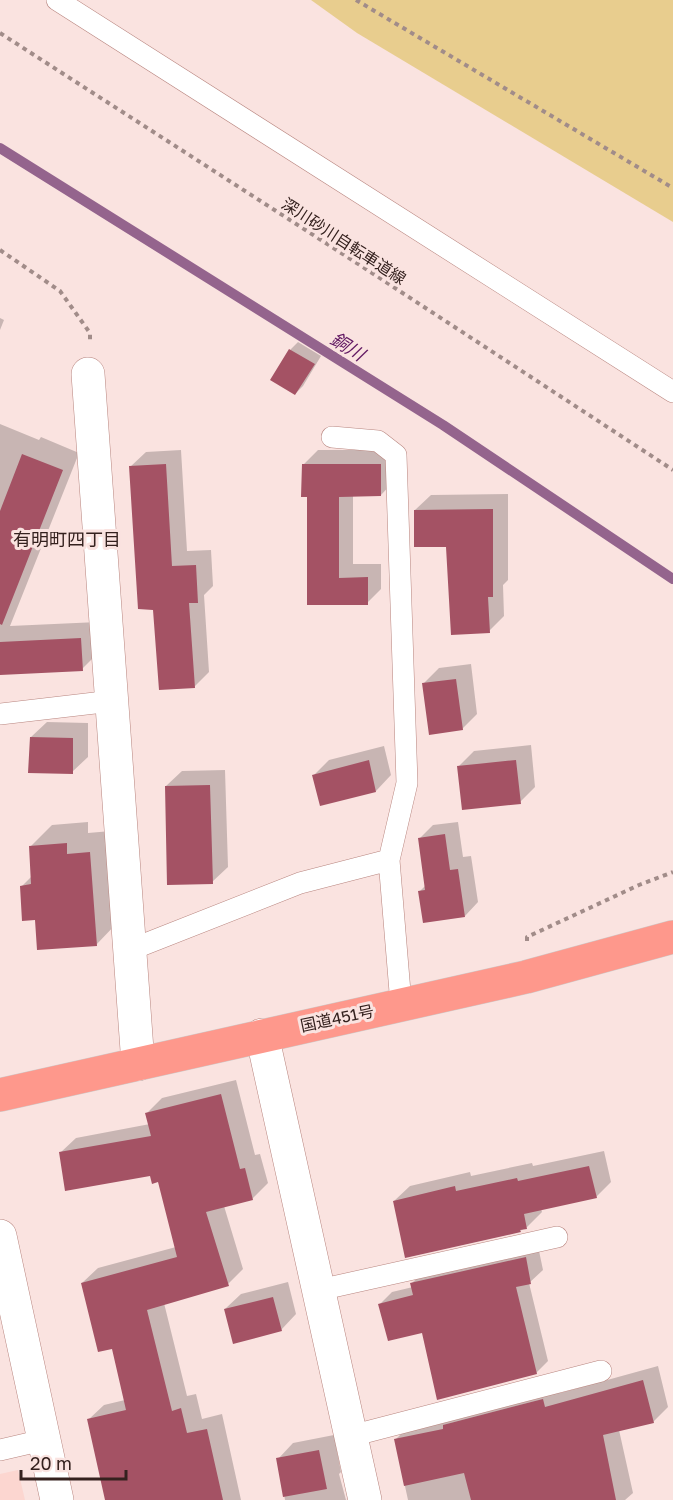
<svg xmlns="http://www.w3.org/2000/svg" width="673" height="1500" viewBox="0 0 673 1500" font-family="'Golos Text','Noto Sans JP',sans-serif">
<rect width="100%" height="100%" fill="#fae3e0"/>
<!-- built -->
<path fill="#fcd6d0" d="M18 1470 25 1500H0V1474Z"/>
<!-- green -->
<path fill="#e8cd8e" d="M311 0H673V222L357 33Z"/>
<!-- shadow -->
<path fill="#0003" d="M0 318 4 320 0 330Z
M298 342 321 356 303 386 295 394 272 380 291 349Z
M0 424 39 440 41 437 79 453 10 626 98 622 99 652 82 669 0 661Z
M181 450 187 551 211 550 213 586 204 595 209 672 194 687 130 467 146 452Z
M318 450H395V480L381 495H353V564H381V589L367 603 309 604 308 496 303 465Z
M508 494V580L503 585 504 616 489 631 447 546 415 510 431 495Z
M471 664 477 714 462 729 424 683 439 668Z
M47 722 88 723V757L72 772 31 737Z
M531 745 535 787 520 802 459 766 474 751Z
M384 746 391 775 376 791 314 775 329 760Z
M225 770 228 867 212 882 166 786 182 771Z
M88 822V833L111 831 117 923 96 945 36 919 22 886 32 876 31 846 52 825Z
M458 822 463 857 471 856 478 902 465 916 420 891 426 885 420 838 433 825Z
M236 1080 255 1155 260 1154 268 1183 252 1199 224 1206 243 1269 228 1284 164 1303 187 1396 196 1394 202 1419 222 1414 241 1500H105L106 1498 88 1420 104 1405 125 1400 113 1347 82 1283 98 1268 176 1247 159 1180 151 1174 60 1153 76 1138 150 1124 147 1113 162 1098Z
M604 1151 611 1182 596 1197 541 1209 542 1212 527 1227 520 1231 394 1201 410 1186 470 1172 471 1176 532 1163 533 1166Z
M538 1246 543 1270 529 1283 548 1361 536 1373 423 1332 380 1304 392 1292 413 1287 412 1283 424 1271Z
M288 1282 296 1314 281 1330 225 1309 241 1294Z
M658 1366 668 1407 653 1422 619 1430 633 1493 625 1500H408L395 1440 410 1425 558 1385 560 1393Z
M334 1435 341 1472 339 1474 346 1500H285L278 1459 293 1443Z"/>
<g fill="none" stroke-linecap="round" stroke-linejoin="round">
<!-- stream -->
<path stroke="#94648d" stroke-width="10" d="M0 148 443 425 673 579"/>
</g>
<!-- building -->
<path fill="#a45264" d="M289 349 315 364 295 395 270 380Z
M22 454 63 470 2 625 0 624V511Z
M166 464 172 566 196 565 198 603H189L195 688 159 690 153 610 138 609 129 466Z
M302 464H381V496L339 497V578L368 577V605H307V497H301Z
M493 509V597H488L490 633 451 635 446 547H414V510Z
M81 638 83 671 0 675V642Z
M456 679 463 730 429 735 422 683Z
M30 737 73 738V774L28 773Z
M369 760 376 792 320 806 312 775Z
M516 760 521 804 462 810 457 766Z
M210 785 213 884 167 885 165 786Z
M445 834 450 870 458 869 465 917 423 923 418 891 425 890 418 838Z
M67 843V854L90 852 97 946 37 950 35 920 22 921 20 886 31 884 29 846Z
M221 1094 240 1169 245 1168 253 1200 206 1212 229 1286 147 1310 172 1411 181 1408 187 1433 207 1429 223 1500H105L87 1419 126 1410 112 1349 98 1352 81 1283 177 1257 158 1182 152 1184 150 1176 65 1191 59 1152 151 1136 145 1113Z
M589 1166 597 1198 524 1214 527 1229 520 1230 521 1232 405 1258 393 1201 455 1186 456 1191 517 1178 518 1181Z
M526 1257 531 1284 516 1287 537 1374 437 1400 422 1333 388 1341 378 1304 413 1295 410 1283Z
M273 1297 282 1331 233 1344 224 1309Z
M643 1380 654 1423 603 1435 616 1500H471L464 1473 404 1486 394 1439 443 1429V1425L543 1399 545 1407Z
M319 1450 327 1489 283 1497 276 1458Z"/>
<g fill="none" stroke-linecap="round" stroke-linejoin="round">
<defs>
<path id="service" d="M57 0 673 392
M332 437 378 441 396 455 407 783 389 860 401 1004
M0 714 112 701
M130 950 300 883 389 860
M319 1290 557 1237
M351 1436 601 1371
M0 1450 43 1440"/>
<path id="minor" d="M88 374 138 1064
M262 1035 365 1500
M0 1236 57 1500"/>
<path id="trunk" d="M0 1095 526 977 673 937"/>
</defs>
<!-- service casing -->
<use href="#service" stroke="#b8857f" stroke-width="22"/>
<!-- minor casing -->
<use href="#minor" stroke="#b8857f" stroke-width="34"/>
<!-- trunk casing -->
<use href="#trunk" stroke="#cecac9" stroke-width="34"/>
<!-- path -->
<path stroke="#a18c89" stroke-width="4" stroke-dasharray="4.5 4.5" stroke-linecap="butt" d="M356 0 673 188
M0 33 366 269 673 470
M0 250 60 291 90 333V340
M527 941V937L639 885 673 872"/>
<!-- service -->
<use href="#service" stroke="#fff" stroke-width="21"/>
<!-- minor -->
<use href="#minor" stroke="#fff" stroke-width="33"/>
<!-- trunk -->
<use href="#trunk" stroke="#fe988c" stroke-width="33"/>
</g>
<g text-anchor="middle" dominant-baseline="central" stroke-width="6" stroke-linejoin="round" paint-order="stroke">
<!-- street labels -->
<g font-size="16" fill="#34211e" stroke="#fae3e0">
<text transform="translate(344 241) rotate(33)">深川砂川自転車道線</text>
<text transform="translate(337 1018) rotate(-12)">国道451号</text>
</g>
<!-- water labels -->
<g font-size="18" font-style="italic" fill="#611862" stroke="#fae3e0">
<text transform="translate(348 346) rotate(32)">銅川</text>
</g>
<!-- neighbourhood labels -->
<g font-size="18" fill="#34211e" stroke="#fae3e0">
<text x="67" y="539">有明町四丁目</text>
</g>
</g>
<!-- scale -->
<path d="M21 1470v9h105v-9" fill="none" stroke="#34211e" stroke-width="3"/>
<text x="30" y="1470" font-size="18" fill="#34211e" stroke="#fae3e0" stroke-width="4.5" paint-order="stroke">20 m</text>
</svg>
